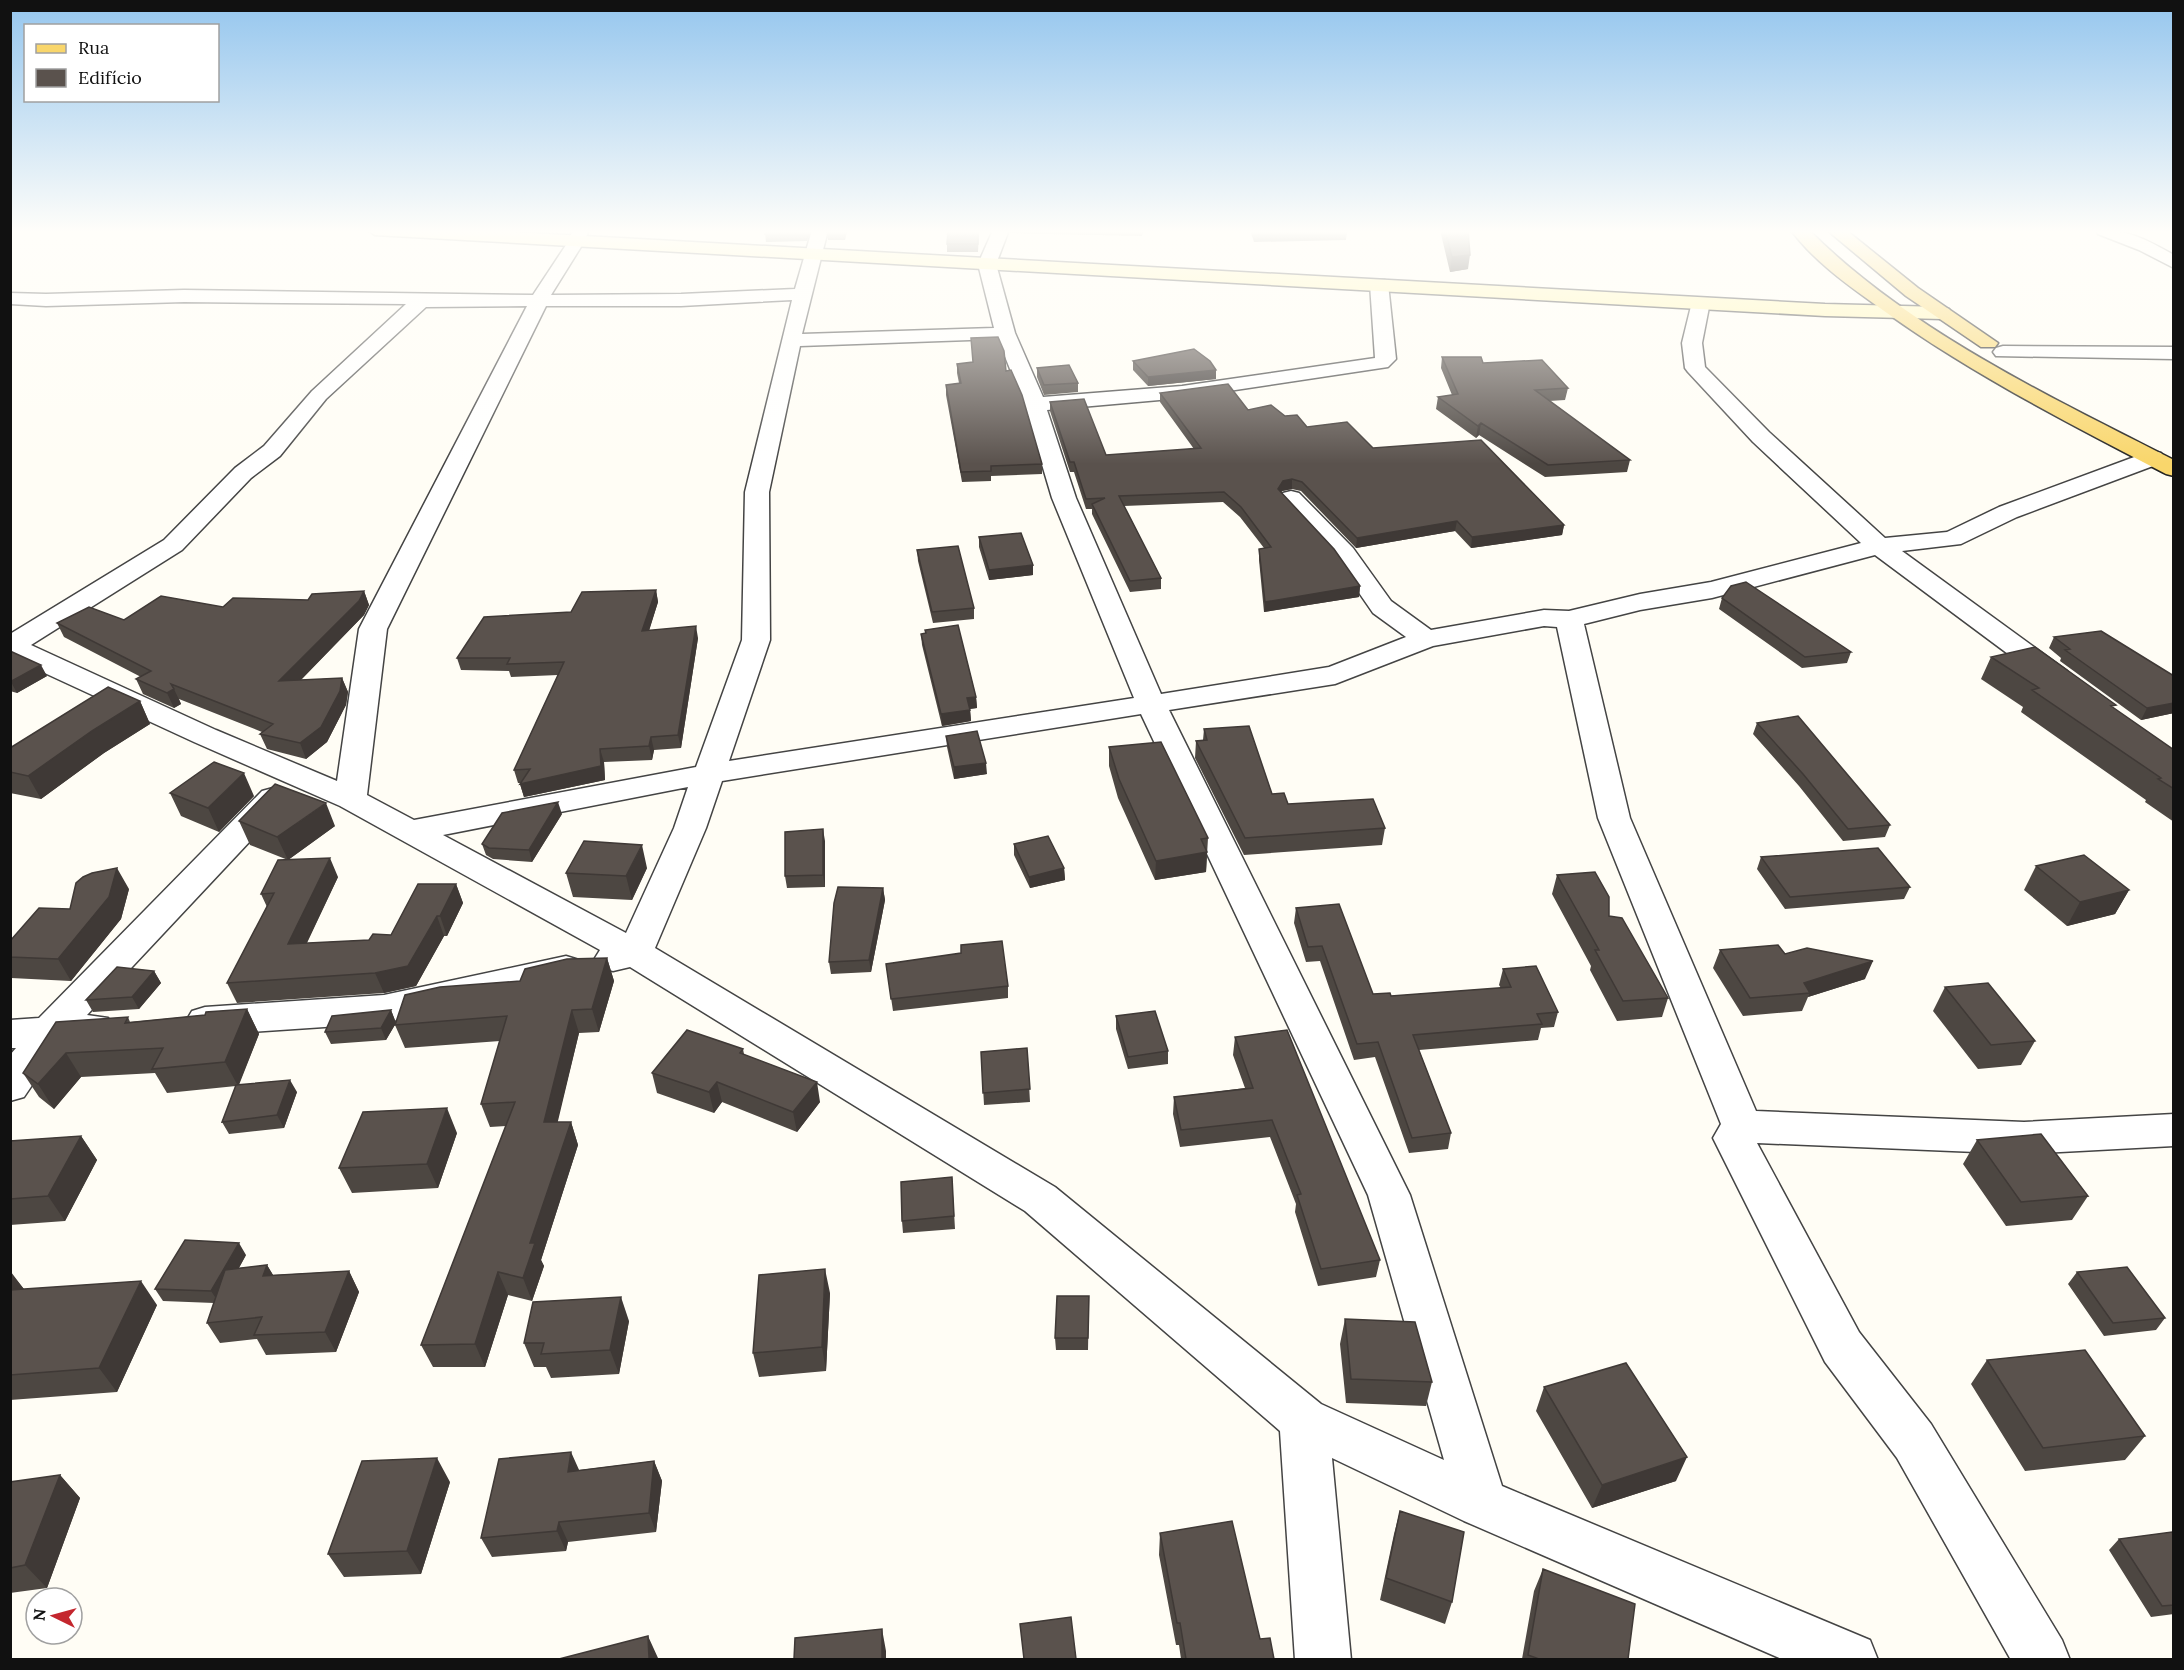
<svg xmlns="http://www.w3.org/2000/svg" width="2184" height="1670" viewBox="0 0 2184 1670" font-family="Lora,serif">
<rect width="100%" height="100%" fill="#fffdf5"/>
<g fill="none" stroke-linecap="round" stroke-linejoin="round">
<defs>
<path id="street" d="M573 230H589L584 242 551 295 681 294 795 289 812 230H828L802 334 994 328 978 264 993 230H1009L996 264 1015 333 1043 397 1182 386 1375 358 1370 284 1373 280H1385L1388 284 1396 359 1388 367 1182 398 1047 410 1076 498 1161 694 1329 667 1406 637 1373 613 1335 558 1283 503 1279 498 1283 493 1291 491 1299 493 1353 548 1391 601 1431 630 1544 610 1569 611 1640 594 1711 582 1861 543 1753 442 1688 372 1685 368 1682 343 1692 302 1694 298H1708L1710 302 1702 343 1705 367 1769 432 1885 538 1947 532 1999 507 2145 453 2153 451 2161 453 2164 458 2161 463 2017 517 1961 544 1902 551 2067 671 2071 677 2067 683 2057 686 2047 683 1875 555 1712 598 1640 610 1584 624 1630 818 1756 1111 2024 1122 2174 1114V1146L2024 1154 1757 1143 1859 1332 1931 1424 2062 1640 2070 1660H2011L1897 1458 1825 1362 1713 1138 1721 1124 1598 818 1557 627 1544 626 1433 646 1335 684 1169 710 1410 1195 1502 1486 1870 1640 1878 1660H1784L1464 1521 1332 1458 1351 1660H1295L1280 1431 1025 1211 630 967 613 971 600 967 595 958 600 950 340 806 194 742 10 657V634L164 540 235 468 264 446 312 391 406 304 184 302 46 306 10 304V293L46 294 184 290 533 295 568 242ZM792 300 745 492 742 640 696 767 414 820 367 795 387 629 546 306H681ZM527 306 359 629 337 781 216 730 31 645 182 550 251 478 280 456 326 399 426 307ZM998 339 1024 404 1052 498 1134 698 729 761 770 640 769 492 800 346ZM1141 714 1368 1195 1444 1460 1321 1404 1055 1187 655 948 706 828 722 781ZM688 787 674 828 626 933 443 835Z
M2096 230C2130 230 2145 239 2174 255V268L2139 250 2098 234Z
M2003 346 2174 347V359L1996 356 1993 352 1996 348Z
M273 788 284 791 289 798 284 805 87 1015 108 1018 113 1028 108 1038 94 1042 60 1044 24 1097 10 1101V1055L16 1048H10V1020L39 1018 262 791Z
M566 956 579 960 584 969 579 978 384 1023 205 1035 192 1031 186 1021 192 1011 205 1007 384 995Z"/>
<path id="secondary" d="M367 230H474L1825 304 1942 307 1949 309 1951 313 1949 317 1942 319 1825 316 375 235Z"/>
<path id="primary" d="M1791 230H1809C1907 329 2050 397 2174 460V476L2166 474C2066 422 1964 370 1873 303 1845 283 1812 259 1791 230Z
M1827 230H1846L1918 288 1998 343 1995 347H1981L1906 296Z"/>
</defs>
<!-- street casing -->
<use href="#street" stroke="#444" stroke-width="3"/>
<!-- secondary casing -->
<use href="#secondary" stroke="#333" stroke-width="3"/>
<!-- primary casing -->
<use href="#primary" stroke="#222" stroke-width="3"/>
<!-- street -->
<use href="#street" fill="#fff" fill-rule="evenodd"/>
<!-- secondary -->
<use href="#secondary" fill="#fff6b0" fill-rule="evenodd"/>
<!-- primary -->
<use href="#primary" fill="#f9d66b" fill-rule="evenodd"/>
</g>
<!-- wall -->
<path fill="#4d4742" d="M811 230 807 241 766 242 765 234Z
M847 230 845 240H828L827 232Z
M1010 230H1144L1142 236 1010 233Z
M1250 230H1346L1347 232 1346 240 1254 242Z
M1440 230H1468V269L1450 272Z
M979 231 978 252H947V244Z
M1442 357 1483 363 1568 388 1565 400 1549 401 1630 460 1627 472 1545 477 1479 435 1476 438 1436 409 1438 397 1452 395 1441 368Z
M1133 361 1216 370V379L1148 386 1133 370Z
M957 364 1006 371 1042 464V474L991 476V481L962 482 946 395V385L959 383 957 373Z
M1037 368 1078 383V392L1044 395 1037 377Z
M1160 393 1248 410 1285 416 1307 427 1373 448 1564 525 1562 535 1471 548 1455 531 1356 548 1301 491 1292 489 1282 491 1281 493 1360 586 1359 597 1264 612 1259 560V549L1264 548 1240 517 1223 502 1124 506 1161 578V589L1130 592 1092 514V509H1086L1074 472H1070L1050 411V402L1106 455 1194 449 1160 402Z
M979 537 1033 575 989 580 979 547Z
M917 550 974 608V619L933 623 918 561Z
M656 590 658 602 649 630 698 638 681 748 654 750 652 760 604 762 605 780 524 797 520 784V783H518L514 770 558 675 511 677 509 671 461 670 457 658 571 612Z
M364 591 369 605 364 615 301 680 342 678 348 692 346 705 327 742 306 759 267 749 260 734 262 732 179 699 181 704 174 708 143 694 136 679 141 677 64 637 57 623 124 620 223 607 308 600Z
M1722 598 1851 652 1847 663 1802 668 1719 609Z
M925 630 976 697 977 708 970 709 971 721 942 726 922 645 921 634 925 633Z
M2054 637 2174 676V713L2141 720 2060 661 2061 658 2049 648Z
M10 651 47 676 17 693 10 691Z
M1991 657 2114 709 2174 750V822L2145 802 2146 800 2021 712 2023 707 1981 679Z
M140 701 150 724 104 753 41 799 10 793V748Z
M1757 723 1890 825 1885 837 1843 841 1799 786 1753 734Z
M1204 729 1272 794 1288 804 1385 828 1382 845 1244 855 1195 758 1196 741 1203 740Z
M946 736 987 774 954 779 947 747Z
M1109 747 1208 838 1206 872 1155 880 1118 798 1109 766Z
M170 793 254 796 219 832 181 816Z
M562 814 532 862 493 859 486 855 482 844Z
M239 821 335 826 288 860 338 877 307 943 369 940 391 935 456 884 463 903 447 936H444L416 986 384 993 237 1003 227 983 267 907 261 894 288 860 250 845Z
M825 841V887L787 888 785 876Z
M1014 844 1064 868 1065 880 1030 888 1014 855Z
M1761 857 1910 887 1904 899 1785 909 1757 869Z
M2036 866 2129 890 2115 914 2067 926 2024 890Z
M647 868 632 900 573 897 566 873Z
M1557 875 1609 916 1668 998 1662 1017 1617 1021 1590 970 1591 966 1552 894Z
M883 888 885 900 871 972 831 974 829 962Z
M129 889 121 919 71 981 11 978 10 941 70 909Z
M1296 908 1373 994 1391 996 1501 988 1499 985 1503 969 1558 1012 1554 1027 1541 1028 1538 1040 1419 1050 1451 1133 1448 1149 1409 1153 1375 1057 1354 1060 1320 961 1306 962 1294 923Z
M1720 950 1785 954 1865 979 1808 997 1802 1011 1743 1016 1713 968Z
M607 958 614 981 599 1032 579 1033 557 1122H571L578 1145 541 1260 544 1266 532 1301 508 1295 485 1367H433L421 1345 506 1126 490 1127 481 1104 500 1041 405 1048 395 1025 520 981Z
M886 964 1008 986V998L893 1011Z
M154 971 161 983 139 1009 93 1012 86 1000Z
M1945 987 2035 1041 2021 1065 1978 1069 1933 1011Z
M247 1009 259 1034 239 1085 297 1092 284 1128 229 1134 222 1122 236 1086 167 1093 155 1073 81 1077 54 1109 39 1097 23 1073 128 1017 130 1022 205 1015Z
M391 1010 396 1023 386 1040 331 1044 325 1032Z
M1116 1016 1168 1051V1064L1128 1069 1116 1029Z
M1235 1037 1380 1260 1376 1277 1318 1286 1295 1212 1296 1204 1270 1137 1180 1147 1173 1114 1174 1097 1245 1088 1233 1055Z
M1027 1048 1030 1102 984 1105 981 1052Z
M743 1049 744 1054 820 1102 797 1132 722 1102 714 1113 657 1093 652 1073Z
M457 1133 438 1188 352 1193 339 1168Z
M81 1136 97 1160 65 1221 10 1225V1141Z
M1977 1140 2088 1196 2072 1220 2006 1226 1963 1164Z
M952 1177 955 1229 903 1233 902 1221Z
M246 1255 239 1268 267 1265 273 1275 349 1271 359 1292 336 1352 266 1355 257 1339 220 1343 207 1323 214 1303 163 1301 155 1289Z
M10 1272 24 1289 157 1305 117 1392 10 1400Z
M2077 1272 2165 1318 2156 1330 2104 1336 2068 1284Z
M830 1293 826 1371 759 1377 753 1353Z
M1089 1296 1088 1350H1056L1055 1338Z
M1345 1319 1432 1382 1426 1406 1346 1403 1340 1344Z
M629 1321 619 1374 551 1378 546 1367H534L524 1343Z
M1987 1360 2145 1436 2125 1460 2025 1471 1971 1384Z
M1544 1387 1676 1481 1592 1508 1536 1411Z
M654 1461 662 1481 656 1532 568 1542 566 1551 492 1557 481 1538 579 1470Z
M60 1475 80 1498 47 1588 10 1593V1482Z
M450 1482 421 1574 344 1577 328 1554Z
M1400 1511 1452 1602 1445 1624 1380 1600 1394 1534Z
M1160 1533 1274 1659H1181L1179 1645H1176L1159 1555Z
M2174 1535V1614L2151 1617 2109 1550 2119 1539Z
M1543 1569 1628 1659H1522L1534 1591Z"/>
<!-- shaded-wall -->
<path fill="#3f3936" d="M807 230H811L807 241 806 233Z
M844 230H847L845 240 844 232Z
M1470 255 1468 269 1450 272 1452 257Z
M1216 370V379L1148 386V377Z
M1481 423 1479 435 1476 438 1478 426Z
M1292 479V489L1282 491 1277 499 1278 489 1283 481Z
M1457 521 1455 531 1356 548 1357 538Z
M1564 525 1562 535 1471 548 1472 537Z
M1033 565V575L989 580V570Z
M1360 586 1359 597 1264 612 1265 602Z
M656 590 658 602 645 644 642 631Z
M364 591 369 605 364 615 285 696 279 681Z
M696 626 698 638 681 748 678 735Z
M41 665 47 676 17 693 11 682Z
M342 678 348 692 346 705 327 742 306 759 300 743Z
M174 689 181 704 174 708 167 693Z
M976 697 977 708 968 709 967 698Z
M140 701 150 724 104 753 41 799 28 776 92 731Z
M2174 703V713L2141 720 2147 708Z
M970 710 971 721 942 726 941 714Z
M651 737 654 750 652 760 649 746Z
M600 749 604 762 605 780 524 797 520 784Z
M986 763 987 774 954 779V767Z
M244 773 254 796 219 832 208 808Z
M558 802 562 814 532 862 529 850Z
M326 803 335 826 288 860 277 837Z
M823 829 825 841V887L823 875Z
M642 845 647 868 632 900 626 876Z
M1207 852 1206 872 1155 880 1156 861Z
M330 858 338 877 297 963 288 944Z
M117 868 129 889 121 919 71 981 58 959Z
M1064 868 1065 880 1030 888 1029 877Z
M456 884 463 903 447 936 440 916Z
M883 888 885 900 871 972 869 960Z
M2129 890 2115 914 2067 926 2080 902Z
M437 916 444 936 416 986 384 993 375 973Z
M607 958 614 981 599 1032 592 1009Z
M1873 961 1865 979 1808 997 1810 993 1804 983Z
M154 971 161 983 139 1009 132 997Z
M247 1009 259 1034 238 1086 225 1062Z
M391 1010 396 1023 386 1040 381 1028Z
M572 1010 579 1033 552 1146 544 1122Z
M66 1053 81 1077 54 1109 38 1084Z
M290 1080 297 1092 284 1128 277 1115Z
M717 1082 722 1102 714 1113 709 1092Z
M817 1082 820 1102 797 1132 793 1112Z
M447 1108 457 1133 438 1188 427 1164Z
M571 1122 578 1145 541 1260 544 1266 532 1301 523 1278 530 1243Z
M81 1136 97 1160 65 1221 48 1196Z
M239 1243 246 1255 219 1303 211 1291Z
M267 1265 279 1285 263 1276Z
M825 1269 830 1293 826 1371 822 1347Z
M349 1271 359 1292 336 1352 325 1332Z
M11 1272 29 1296 10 1302Z
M498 1272 508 1295 485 1367 475 1344Z
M141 1281 157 1305 117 1392 99 1368Z
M621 1297 629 1321 619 1374 610 1350Z
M571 1452 580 1472H568Z
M1687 1457 1676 1481 1592 1508 1602 1485Z
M437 1458 450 1482 421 1574 407 1551Z
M654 1461 662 1481 656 1532 649 1513Z
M60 1475 80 1498 47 1588 25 1565Z
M559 1522 568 1542 566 1551 557 1531Z
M882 1629 886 1651V1659H882Z
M648 1636 658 1658V1659H649Z"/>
<!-- building -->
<path fill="#5a524d" stroke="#3f3936" stroke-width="1.5" d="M766 230H807L806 233 765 234Z
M827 230H844V232H827Z
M948 230H978V244H947Z
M1253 230H1346L1347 232 1255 234Z
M1445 230H1468L1470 255 1452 257Z
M998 337 1004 351 1006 371 1011 370 1022 395 1042 464 991 466V471L961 472 946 385 961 383 957 364 973 362 971 338Z
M1194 349 1210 361 1216 370 1148 377 1133 361Z
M1442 357H1481L1483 363 1542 360 1568 388 1535 390 1630 460 1548 465 1481 423 1478 426 1438 397 1458 394Z
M1069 365 1078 383 1044 385 1037 368Z
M1228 384 1248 410 1271 405 1285 416 1297 415 1307 427 1347 422 1373 448 1481 440 1564 525 1472 537 1457 521 1357 538 1302 482 1292 479 1283 481 1278 489 1334 549 1360 586 1265 602 1259 549 1271 547 1241 507 1224 492 1119 496 1161 578 1130 581 1092 504 1105 498 1086 499 1074 462H1070L1050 402 1084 399 1106 455 1201 448 1160 393Z
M1021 533 1033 565 989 570 979 537Z
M958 546 974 608 932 612 917 550Z
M1746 582 1851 652 1805 657 1722 598 1731 586Z
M656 590 642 631 696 626 678 735 651 737 649 746 600 749 601 766 520 784 530 769 514 770 564 662 507 664 510 658H457L484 617 571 612 582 592Z
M364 591 359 601 279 681 342 678 340 691 321 727 300 743 260 734 273 724 171 684 174 689 167 693 136 679 151 671 57 623 89 607 124 620 161 596 223 607 233 598 308 600 312 594Z
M958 625 976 697 967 698 970 710 941 714 921 634 926 633 925 630Z
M2101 631 2174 676V703L2147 708 2065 650 2070 649 2054 637Z
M2035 647 2116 705 2111 706 2174 750V789L2158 779 2161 778 2032 690 2039 688 1991 657Z
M10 651 41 665 10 682Z
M108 687 140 701 92 731 28 776 10 772V748Z
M1798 716 1890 825 1848 829 1803 774 1757 723Z
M1249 726 1272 794 1284 793 1288 804 1373 799 1385 828 1245 838 1196 741 1207 740 1204 729Z
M977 731 986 763 954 767 946 736Z
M1161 742 1208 838 1201 839 1207 852 1156 861 1119 779 1109 747Z
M214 762 244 773 208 808 170 793Z
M275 784 326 803 277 837 239 821Z
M558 802 529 850 489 848 482 844 502 813Z
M823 829V875L785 876V832Z
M1048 836 1064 868 1029 877 1014 844Z
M584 841 642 845 626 876 566 873Z
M1878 848 1910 887 1790 897 1761 857Z
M2084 855 2129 890 2080 902 2036 866Z
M330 858 288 944 369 940 373 934 391 935 418 884H456L440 916H437L408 966 375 973 227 983 274 893 261 894 278 860Z
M117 868 109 897 58 959 10 957V941L39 908 70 909 76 883 83 877 92 873Z
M1595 872 1609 897V916L1622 918 1668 998 1623 1001 1595 950H1599L1557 875Z
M838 887 883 888 869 960 829 962 834 903Z
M1339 904 1373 994 1390 993 1391 996 1511 987 1503 969 1536 966 1558 1012 1537 1014 1542 1024 1413 1035 1451 1133 1412 1138 1378 1042 1357 1044 1322 946 1308 947 1296 908Z
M1002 941 1008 986 891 999 886 964 961 953V945Z
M1778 945 1785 954 1807 948 1873 961 1804 983 1810 993 1750 998 1720 950Z
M607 958 592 1009 572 1010 544 1122H571L530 1243H535L523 1278 498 1272 475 1344 421 1345 515 1102 481 1104 507 1016 395 1025 405 995 440 987 520 981 525 969 567 959Z
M117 967 154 971 132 997 86 1000Z
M1988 983 2035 1041 1991 1045 1945 987Z
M247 1009 225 1062 152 1069 163 1048 66 1053 38 1084 23 1073 56 1022 128 1017 125 1023 205 1015 206 1012Z
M391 1010 381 1028 325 1032 332 1016Z
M1155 1011 1168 1051 1128 1057 1116 1016Z
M687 1030 743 1049 740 1053 817 1082 793 1112 717 1082 709 1092 652 1073Z
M1287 1030 1380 1260 1321 1269 1297 1195 1301 1194 1272 1120 1181 1130 1174 1097 1253 1088 1235 1037Z
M1027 1048 1030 1089 983 1093 981 1052Z
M290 1080 277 1115 222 1122 236 1085Z
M447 1108 427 1164 339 1168 363 1112Z
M2041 1134 2088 1196 2021 1202 1977 1140Z
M81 1136 48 1196 10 1199V1141Z
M952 1177 954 1216 902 1221 901 1182Z
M185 1240 239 1243 211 1291 155 1289Z
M267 1265 263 1276 349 1271 325 1332 254 1335 262 1317 207 1323 225 1270Z
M2127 1267 2165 1318 2113 1323 2077 1272Z
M825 1269 822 1347 753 1353 759 1275Z
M141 1281 99 1368 10 1375V1290Z
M1057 1296H1089L1088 1338H1055Z
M621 1297 610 1350 541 1354 544 1343H524L533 1302Z
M1345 1319 1415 1322 1432 1382 1351 1379Z
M2085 1350 2145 1436 2043 1448 1987 1360Z
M1626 1363 1687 1457 1602 1485 1544 1387Z
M571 1452 568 1472 654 1461 649 1513 559 1522 557 1531 481 1538 499 1459Z
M437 1458 407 1551 328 1554 362 1461Z
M60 1475 25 1565 10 1568V1482Z
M1400 1511 1464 1532 1452 1602 1386 1578Z
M1232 1521 1260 1639 1270 1638 1274 1659H1186L1180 1623H1177L1160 1533Z
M2172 1532 2174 1535V1605L2162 1606 2119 1539Z
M1543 1569 1635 1604 1628 1659H1539L1528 1655Z
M1071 1617 1076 1659H1024L1020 1624Z
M882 1629V1659H794L795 1638Z
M648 1636 649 1659H559Z"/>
<!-- sky -->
<linearGradient id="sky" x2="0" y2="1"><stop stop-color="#95c6ee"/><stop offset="0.5" stop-color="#fffefa"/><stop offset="1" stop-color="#fffefa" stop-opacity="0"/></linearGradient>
<rect width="2184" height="464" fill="url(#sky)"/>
<!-- border -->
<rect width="2184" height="1670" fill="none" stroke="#111111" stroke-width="24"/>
<!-- legend -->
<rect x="24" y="24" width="195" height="78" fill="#ffffff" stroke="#a0a0a0" stroke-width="1.5"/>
<rect x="36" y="44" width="30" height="9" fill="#f9d66b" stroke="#a0a0a0" stroke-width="1.5"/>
<text x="78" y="54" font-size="18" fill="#111111">Rua</text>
<rect x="36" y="69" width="30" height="18" fill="#5a524d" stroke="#a0a0a0" stroke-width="1.5"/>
<text x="78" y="84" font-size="18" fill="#111111">Edifício</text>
<!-- north arrow -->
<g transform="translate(54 1616) rotate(275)"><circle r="28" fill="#ffffff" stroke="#a0a0a0" stroke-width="1.5"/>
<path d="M0-4.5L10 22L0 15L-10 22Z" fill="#c4262e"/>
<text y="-9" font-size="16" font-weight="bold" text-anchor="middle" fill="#111111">N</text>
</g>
</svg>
